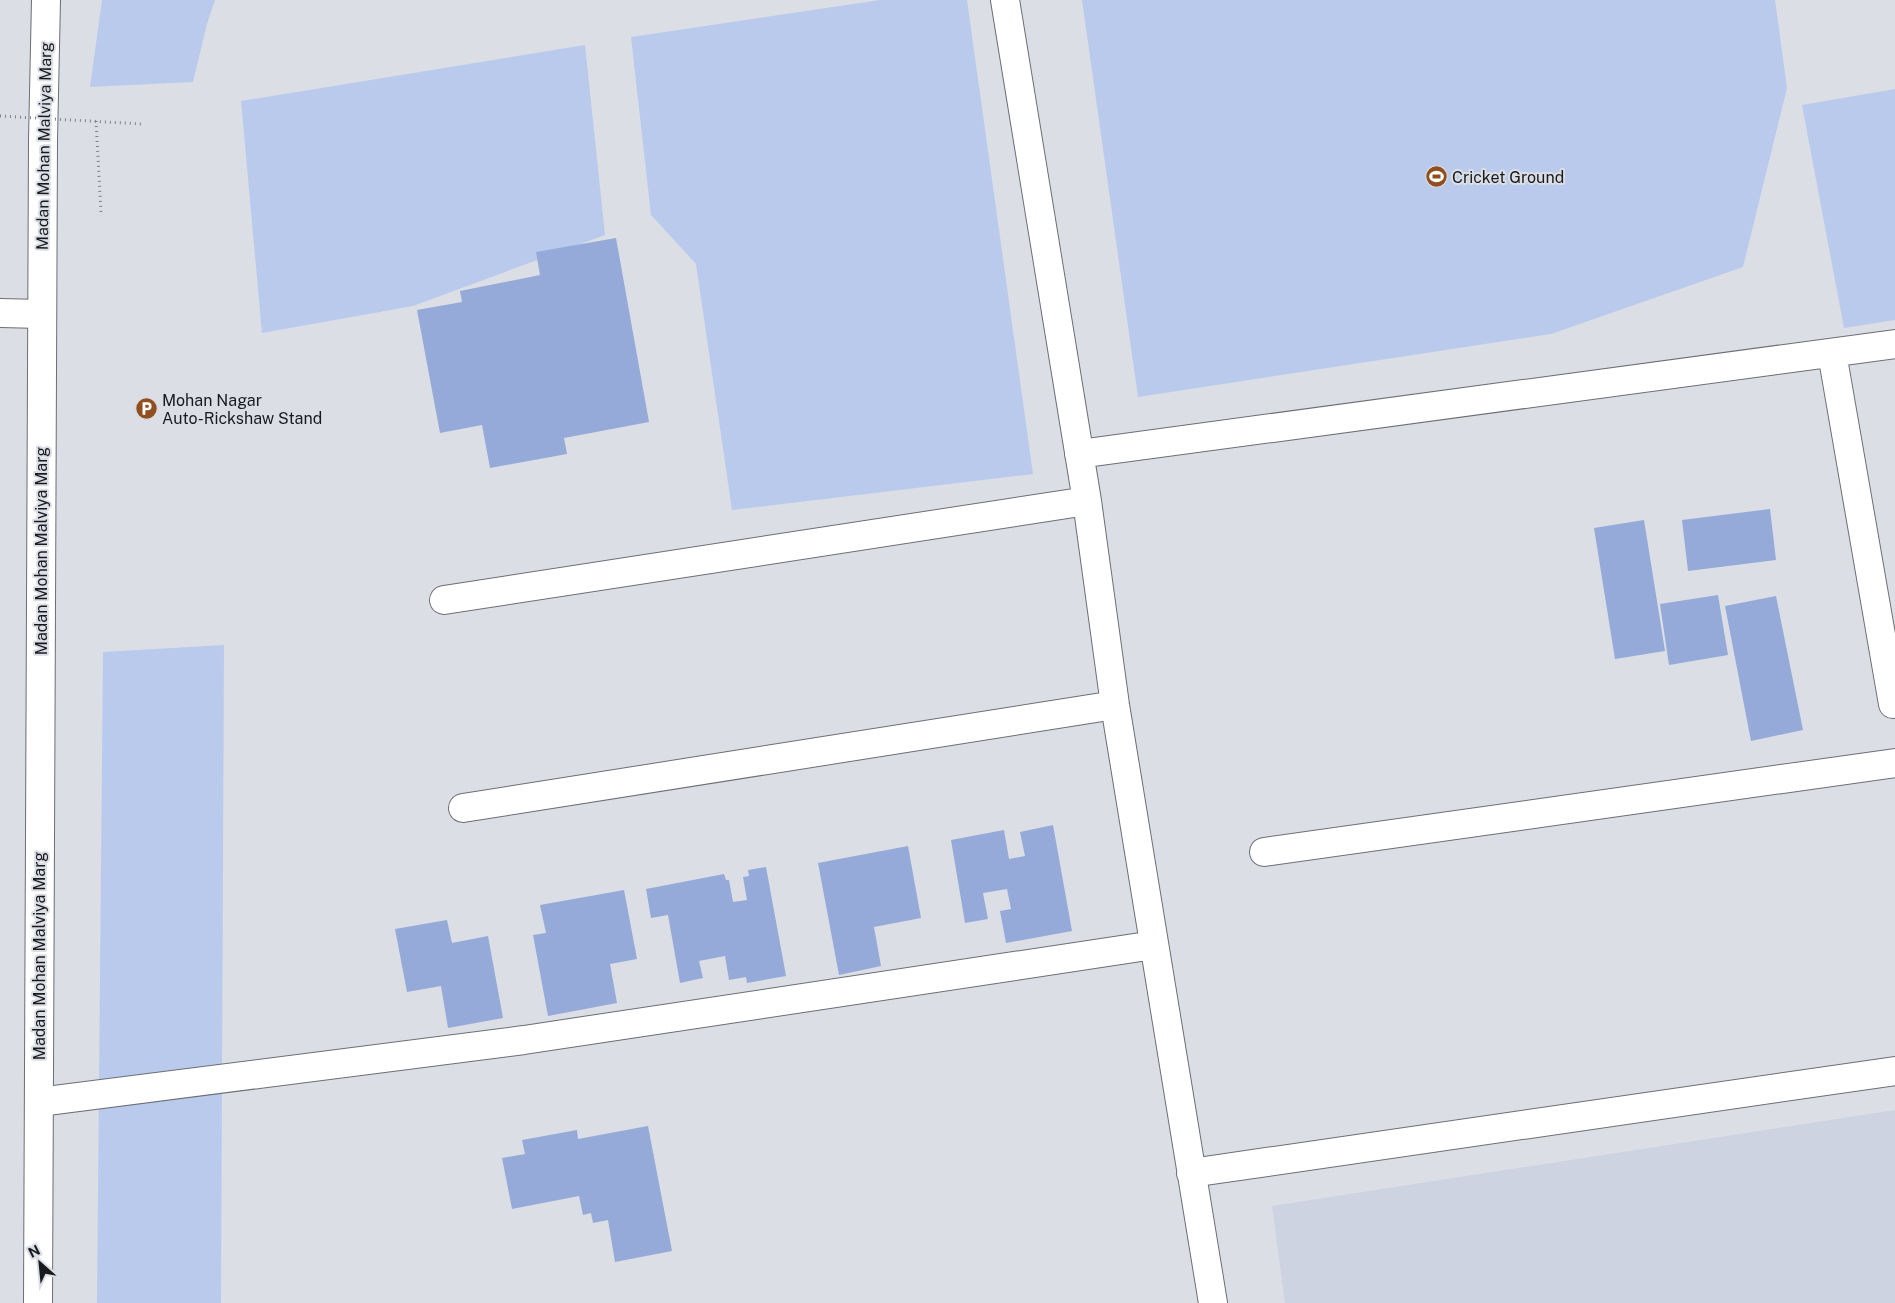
<svg xmlns="http://www.w3.org/2000/svg" width="1895" height="1303" viewBox="0 0 1895 1303" font-family="'Public Sans',sans-serif">
<rect width="100%" height="100%" fill="#dbdee5"/>
<!-- built -->
<path fill="#cdd3e1" d="M1895 1110V1303H1285L1272 1206Z"/>
<!-- green -->
<path fill="#bacaed" d="M102 0H215L207 24 193 82 90 87Z
M880 0H967L1033 474 732 510 696 264 651 215 631 37Z
M1082 0H1775L1787 88 1743 267 1551 334 1138 397Z
M585 45 605 235 413 306 262 333 241 101Z
M1895 89V320L1844 328 1802 105Z
M224 645 221 1303H97L103 652Z"/>
<!-- building -->
<path fill="#95aad8" d="M616 238 649 422 564 438 567 454 490 468 482 425 440 433 417 310 462 302 460 291 540 275 536 252Z
M1770 509 1776 560 1688 571 1682 520Z
M1644 520 1665 651 1615 659 1594 528Z
M1718 595 1728 655 1669 665 1660 604Z
M1776 596 1803 730 1751 741 1725 606Z
M1053 825 1072 931 1006 943 1000 911 1011 909 1007 889 983 893 988 919 965 923 951 840 1004 830 1009 859 1025 856 1020 832Z
M908 846 921 918 874 927 881 966 839 975 818 863Z
M766 867 786 976 747 983 746 977 729 980 725 956 699 961 703 978 680 983 668 915 651 918 646 889 724 874 726 880H729L733 902 747 900 743 877 749 876 748 870Z
M624 890 637 959 610 964 617 1003 548 1016 533 935 546 933 540 905Z
M447 920 452 943 488 936 503 1018 448 1028 441 986 407 992 395 929Z
M648 1126 672 1251 615 1262 608 1220 593 1223 591 1213 583 1215 579 1196 512 1209 502 1158 525 1154 522 1140 577 1130 578 1139Z"/>
<g fill="none" stroke-linecap="round" stroke-linejoin="round">
<defs>
<path id="minor" d="M1005 0 1087 501 1115 705 1213 1303
M1832 353 1893 704
M1079 454 1895 344
M444 600 1087 501
M463 808 1115 705
M1264 852 1895 763
M39 1102 524 1040 1154 945
M1191 1173 1895 1071"/>
<path id="major" d="M0 313 42 314
M38 1303 43 140 46 0"/>
</defs>
<!-- minor casing -->
<use href="#minor" stroke="#6c6e74" stroke-width="30"/>
<!-- major casing -->
<use href="#major" stroke="#6c6e74" stroke-width="30"/>
<!-- path -->
<path stroke="#7e8085" stroke-width="3" stroke-dasharray="1 4" stroke-linecap="butt" d="M96 121 101 212"/>
<!-- minor -->
<use href="#minor" stroke="#fff" stroke-width="28"/>
<!-- major -->
<use href="#major" stroke="#fff" stroke-width="28"/>
<!-- path-bridge -->
<path stroke="#7e8085" stroke-width="3" stroke-dasharray="1 4" stroke-linecap="butt" d="M0 116 142 124"/>
</g>
<!-- icons -->
<defs>
<symbol id="stadium-disc" viewBox="-11 -11 22 22"><circle r="9.5" fill="#914e1f" stroke="#dbdee5"/><path d="M0-5a6.5 5 0 1 0 0 10a6.5 5 0 1 0 0-10ZM-3.5-1.8h7v3.6h-7Z" fill="#fff"/></symbol>
<symbol id="parking-disc" viewBox="-11 -11 22 22"><circle r="9.5" fill="#914e1f" stroke="#dbdee5"/><path d="M-3.5-5.5H1a3.5 3.5 0 0 1 0 7H-1V5.5H-3.5ZM-1-3.4V-.6H.8a1.4 1.4 0 0 0 0-2.8Z" fill="#fff"/></symbol>
</defs>
<g fill-rule="evenodd">
<use href="#stadium-disc" x="1424" y="164" width="25" height="25"/>
<use href="#parking-disc" x="134" y="396" width="25" height="25"/>
</g>
<g text-anchor="middle" dominant-baseline="central" stroke-width="4" stroke-linejoin="round" paint-order="stroke">
<!-- street labels -->
<g font-size="16" fill="#191a1d" stroke="#dbdee5">
<text transform="translate(44 146) rotate(-89)">Madan Mohan Malviya Marg</text>
<text transform="translate(41 551) rotate(-90)">Madan Mohan Malviya Marg</text>
<text transform="translate(39 956) rotate(-90)">Madan Mohan Malviya Marg</text>
</g>
<!-- poi labels -->
<g font-size="16" fill="#191a1d" stroke="#dbdee5" text-anchor="start">
<text x="1452" y="177">Cricket Ground</text>
<text x="162" y="400">Mohan Nagar<tspan x="162" dy="18">Auto-Rickshaw Stand</tspan></text>
</g>
</g>
<!-- north arrow -->
<g transform="translate(40 1263) rotate(333)" stroke="#dbdee5" stroke-width="4" paint-order="stroke">
<path d="M0-4L9 19L0 12L-9 19Z" fill="#191a1d"/>
<text y="-8" font-size="14" font-weight="bold" text-anchor="middle" fill="#191a1d">N</text>
</g>
</svg>
